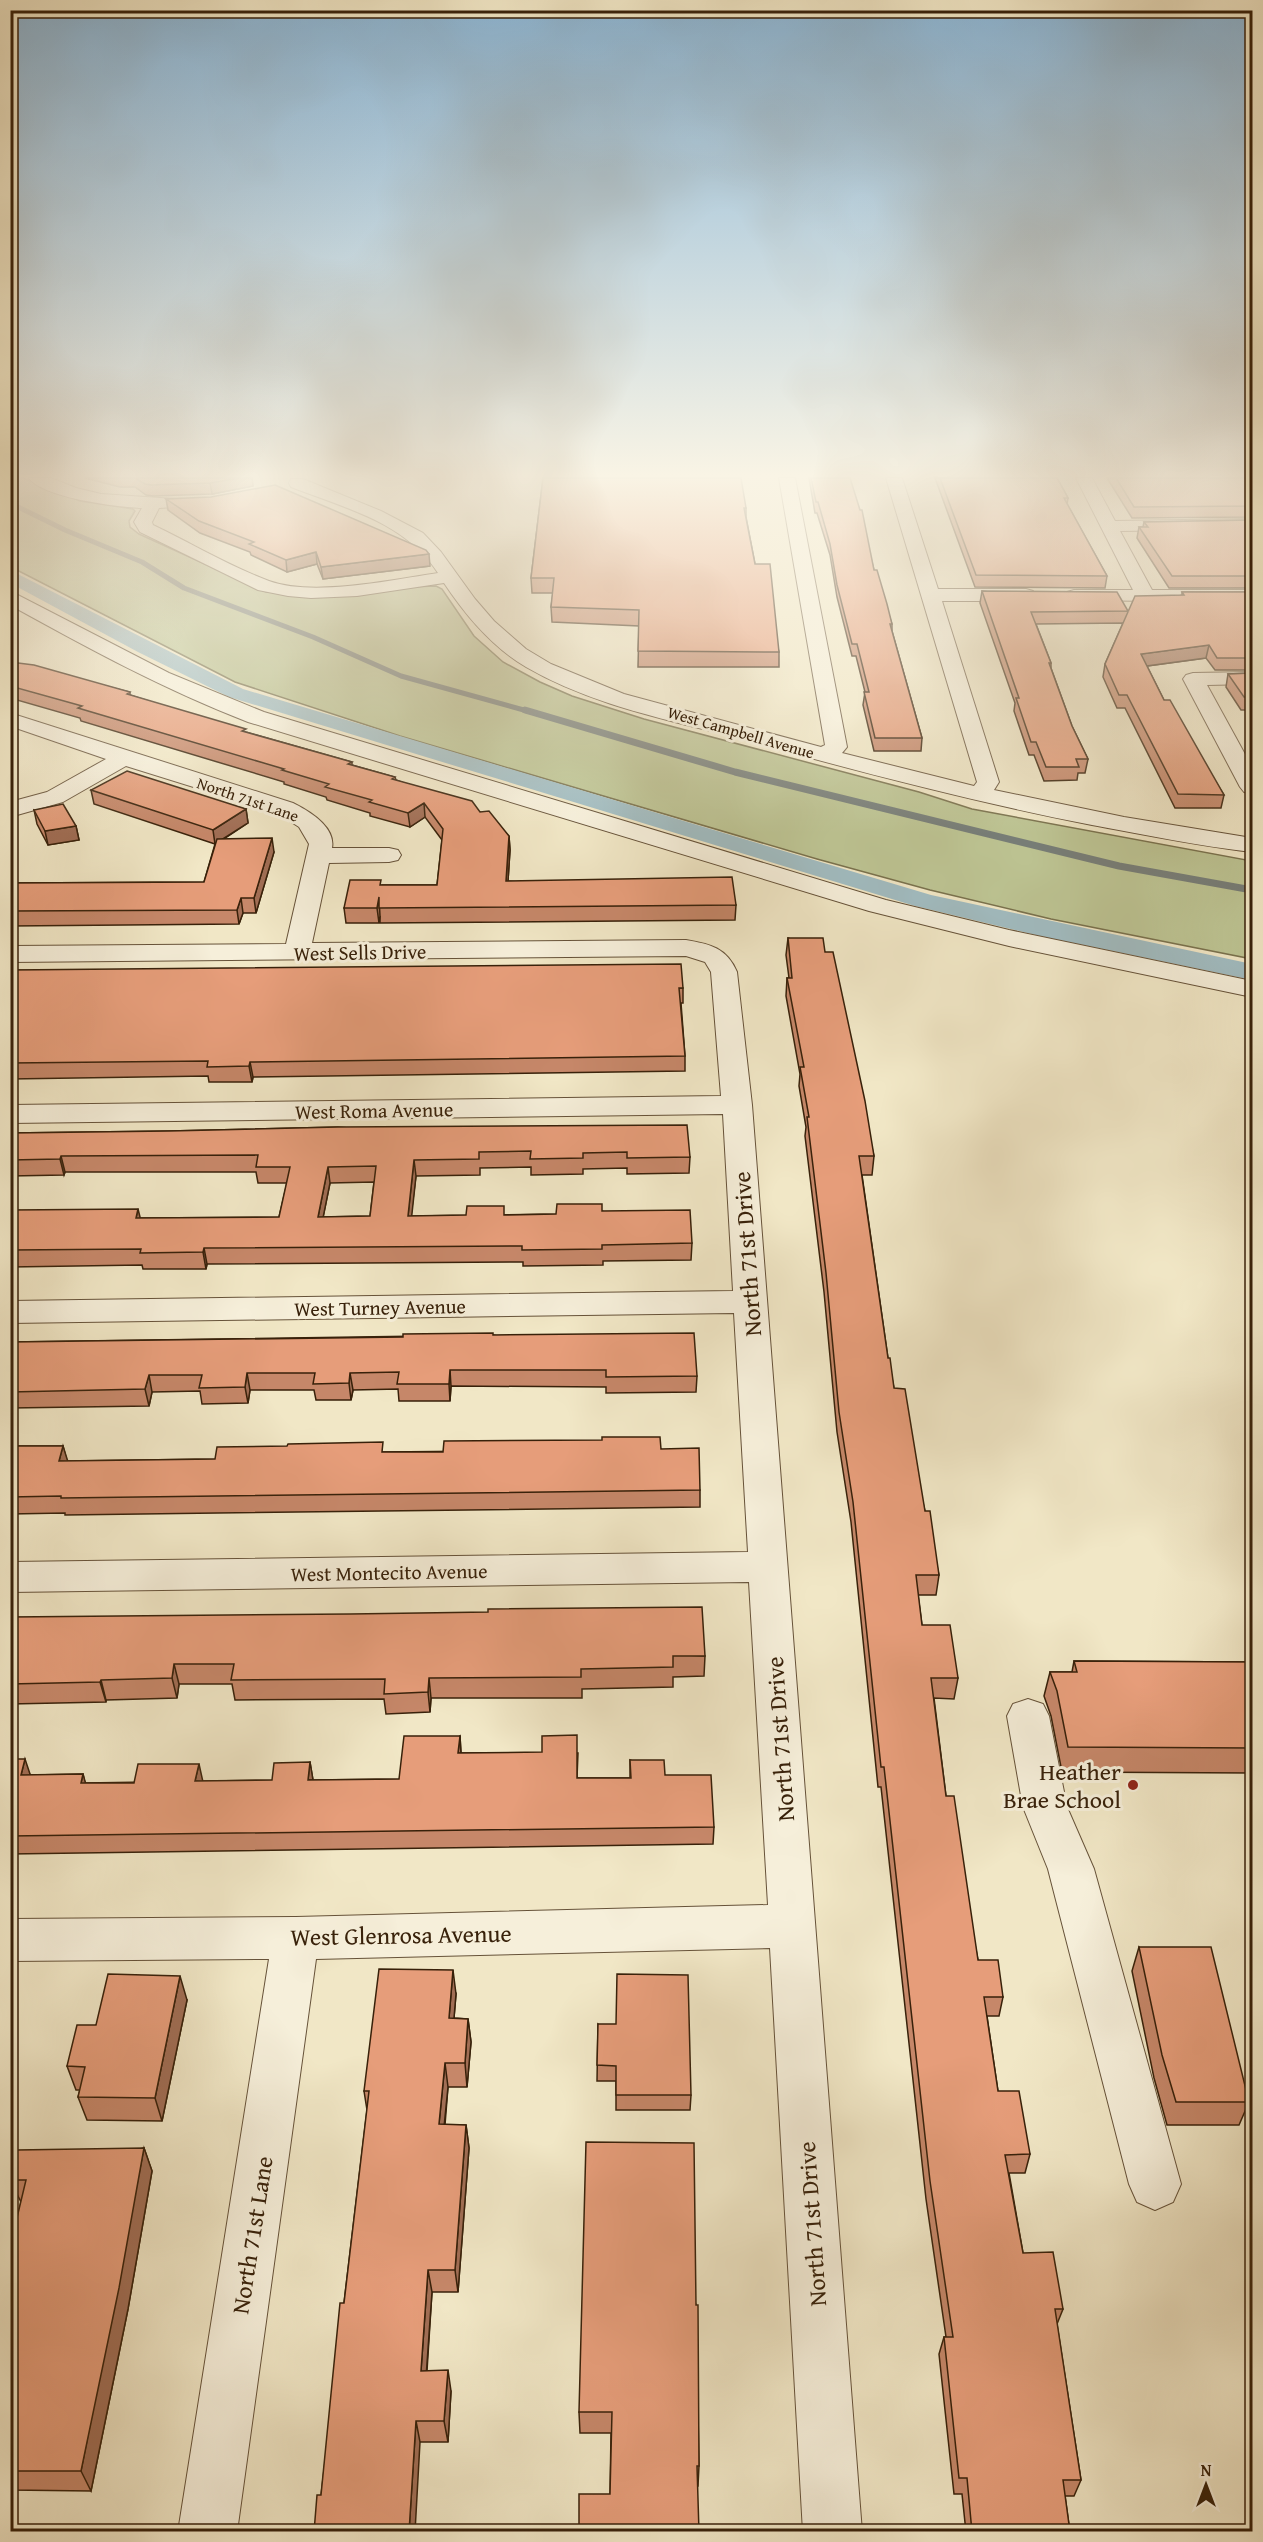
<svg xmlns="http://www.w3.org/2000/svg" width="1263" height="2542" viewBox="0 0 1263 2542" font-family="'Gentium Book Plus',serif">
<rect width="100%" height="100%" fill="#f1e7c6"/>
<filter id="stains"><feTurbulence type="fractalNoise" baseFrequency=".00333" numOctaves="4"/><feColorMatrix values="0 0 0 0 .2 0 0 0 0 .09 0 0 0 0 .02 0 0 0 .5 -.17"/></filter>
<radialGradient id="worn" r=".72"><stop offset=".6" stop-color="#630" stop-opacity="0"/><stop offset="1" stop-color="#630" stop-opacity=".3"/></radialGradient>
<!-- green -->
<path fill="#bdc493" stroke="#7a724e" stroke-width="1.5" d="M10 478H23L80 501 133 509 135 511 129 521 130 527 139 534 266 592 436 586 442 589 474 636 503 662 540 682 572 696 644 719 919 792 972 809 1252 861V959L1051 919 930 890 817 859 400 736 235 682 11 567Z"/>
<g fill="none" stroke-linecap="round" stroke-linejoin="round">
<!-- stream-far1 -->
<path stroke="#777e78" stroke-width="5" d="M10 503 65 530 142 562 184 588 313 637 401 676 531 712"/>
<!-- stream -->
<path stroke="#777e78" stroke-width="7" d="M525 710 735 772 1119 866 1252 890"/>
<!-- canal -->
<path fill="#a1bcc1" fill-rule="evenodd" d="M10 570 243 689 931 895 1252 964V980L1040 936 915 906 229 697 138 652 10 583Z"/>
<defs>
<path id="minor" d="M29 478H51L76 488 101 494 175 499 178 503 175 507 159 508 152 522 153 525C191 543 229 566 269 581 313 597 391 580 438 573 405 522 345 508 291 487L289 483 291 479H303L381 511 423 533 441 552 475 599 494 621 526 649 551 664 624 694 821 747 825 745 779 478H795L847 747 842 753 974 786 977 782 886 478H902L938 589H1026L1033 591 1036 595 1033 599 1026 601H942L999 782 994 790 1124 817 1252 838V852C1199 846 1145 835 1092 825 974 802 860 772 745 740 671 720 593 706 526 667 492 647 466 616 444 583L357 596 311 598 288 596 258 590 140 532 134 522 142 508C118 507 43 498 29 478Z
M1076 478H1092L1115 521 1252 519V529L1120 531 1152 590H1252V602L1067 600 1064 596 1067 592 1074 590H1133Z
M10 591 169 673 264 712 886 900 1009 930 1252 981V997L1009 946 869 911 248 722C165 690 88 648 10 605Z
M1252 672V684L1207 685 1252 767V794L1244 792 1240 787 1183 679 1186 675 1193 673Z
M10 713 293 803C309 811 336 827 332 848H389L398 850 401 855 398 860 389 862 329 863 312 943 686 940C710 944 727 948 737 972L752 1105 862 2532H803L770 1948 316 1959 237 2532H178L269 1959 10 1961V1919L296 1917 768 1905 749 1582 10 1592V1562L748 1552 734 1313 10 1323V1301L733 1291 723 1114 10 1123V1105L721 1096 711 972 705 962 686 956 10 962V946L286 944 309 844 299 827 277 813 126 766 63 802 10 817V802L47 792 106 759 10 726Z
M1028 1699 1043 1704 1049 1716 1067 1807 1094 1869 1181 2184 1173 2202 1155 2210 1137 2202 1129 2184 1048 1869 1023 1807 1007 1716 1013 1704Z"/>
</defs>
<!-- minor casing -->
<use href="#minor" stroke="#665239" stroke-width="2"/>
<!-- minor -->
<use href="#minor" fill="#f6efda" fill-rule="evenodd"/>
</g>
<!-- wall -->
<path fill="#c68769" stroke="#38210a" stroke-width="1.5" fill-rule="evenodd" d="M85 478H253H252L253 486 212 494 153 496 146 495 135 487H120Z
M543 478 746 508V517L755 564 779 652V667H638L639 626 552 622 551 607 553 593H532L531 578Z
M809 478H850L874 570 892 624V631L922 738 921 751H874L863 705 865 692 856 656H852L837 597 830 555 817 513H815Z
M935 478H1057L1068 498 1067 504 1107 576 1105 588 975 587Z
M1107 478H1252V517L1132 518Z
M166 499 430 566 323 579 317 564 287 572 251 555 250 552 200 533 168 510Z
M1252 520V588H1169L1137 538 1139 527H1143L1144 522Z
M982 591 1128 611 1182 595V592H1252V670H1215L1206 658 1147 666 1164 700 1224 795 1221 808H1175L1125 708H1117L1103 677 1105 664 1123 623 1036 624 1051 663V668L1072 726 1088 759 1085 773H1078L1077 780 1044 781 1034 755H1029L1014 711 1015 703 980 603Z
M10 662 130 692V695L246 732 352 762V765L395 777 396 780 480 812 509 836 510 850 508 881 736 905 735 920 380 923V916L379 923H346L344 908 382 885H437L442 840 425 817 410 827 370 816V813L327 800 326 797 284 784V782L81 721 80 718 10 698Z
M1252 673V718L1248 710H1241L1226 687 1228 674Z
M91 790 246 809 248 823 224 839 274 852 256 913H243L239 924 10 926V883L204 882 215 844 94 804Z
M34 810 76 826 79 840 48 845 37 824Z
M788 938 825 952 874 1156 872 1175H862L888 1358 894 1388 925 1511 939 1575 936 1595H918L922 1625 958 1678 954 1699 934 1698 946 1796 978 1960 1003 1997 999 2016H987L998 2091 1030 2154 1025 2173H1009L1023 2253 1063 2309 1057 2324 1081 2480 1074 2496H1065L1070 2532H966L962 2494H954L939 2354 944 2337H946L926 2199 881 1787H878L851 1522 837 1432 824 1292 805 1136 806 1127 799 1086 800 1074 786 996 787 978H789L786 955Z
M10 970 683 988V1003H681L685 1056V1071L253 1077 252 1082H209L208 1076 10 1079Z
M338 1127 690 1157 689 1173 627 1174V1168L583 1169V1174L531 1175V1167L480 1168V1175L416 1176 411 1216 556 1214 602 1211 692 1243 691 1260 603 1261V1265L523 1266V1262L207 1264 206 1269H143L142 1265 10 1267V1210L140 1218 279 1217 287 1183H258L256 1172H65L64 1175 10 1176V1133L169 1131ZM374 1182 370 1216 323 1217 330 1183Z
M493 1335 697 1376 696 1392 606 1393V1387L451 1386 450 1401H399L398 1389 353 1390 351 1400H316L314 1390H250L248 1403 202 1404 200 1391 152 1392 149 1406 10 1408V1342Z
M10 1446H63L67 1461 215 1459 384 1452 661 1449 700 1490V1507L65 1515V1513L10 1514Z
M10 1617 705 1656 704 1676 673 1677V1687L582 1689V1698H431L430 1712 386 1714 384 1699 235 1700 232 1684H179L177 1698 106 1700V1702L10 1704Z
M1074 1661 1252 1662V1773L1062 1772 1051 1716 1044 1696 1050 1672H1072Z
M460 1736 461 1753H578L577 1778H630V1760L665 1775 714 1827 713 1844 10 1854V1759L31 1775 83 1774 85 1783 272 1780 310 1762 313 1780 399 1779Z
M1139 1947 1249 2102 1239 2125H1167L1154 2078 1132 1971Z
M456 1994 454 2018 468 2019 471 2042 467 2087H448L445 2125H466L469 2148 458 2292H432L427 2371 451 2391 448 2442H420L321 2495 367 2110 364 2091Z
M187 2000 162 2121 87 2120 78 2097 80 2090H76L67 2066 96 2025Z
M598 2024 691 2095 690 2110H616V2081H597Z
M144 2148 152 2171 128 2309 91 2491 10 2490V2294L13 2285 10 2280V2247L21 2202 10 2180Z
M696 2305 699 2466 698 2486 610 2494 611 2433H580L579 2412Z"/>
<!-- shaded-wall -->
<path fill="#a16e55" stroke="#38210a" stroke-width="1.5" d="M238 478H253H252L253 486 212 494 210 483Z
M316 552 317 564 287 572 286 560Z
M429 554 430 566 323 579 321 567Z
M1209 645 1206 658 1139 667 1141 654Z
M424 803 425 817 410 827 408 813Z
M246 809 248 823 215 844 213 830Z
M76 826 79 840 48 845 45 831Z
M509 836 510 850 507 896 506 881Z
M272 838 274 852 256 913 254 898Z
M379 897 380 916 379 923 377 908Z
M241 898 243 913 239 924 237 910Z
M250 1062 253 1077 252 1082 249 1066Z
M61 1156 65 1172 64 1175 60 1159Z
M414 1160 416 1176 410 1232 408 1216Z
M328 1167 330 1183 320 1233 318 1217Z
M138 1209 142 1225 136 1218Z
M204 1248 207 1264 206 1269 203 1252Z
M450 1370 451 1386 450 1401 449 1384Z
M247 1373 250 1390 248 1403 245 1387Z
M350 1373 353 1390 351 1400 349 1383Z
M149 1375 152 1392 149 1406 145 1389Z
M63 1446 68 1462 59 1461Z
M174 1664 179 1684 177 1698 172 1678Z
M429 1678 431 1698 430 1712 428 1692Z
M101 1680 106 1700V1702L100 1682Z
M460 1736 461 1754 458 1753Z
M25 1759 31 1777 21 1775Z
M310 1762 313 1780H308Z
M199 1764 203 1782 195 1781Z
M83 1774 88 1792 81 1783Z
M453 1970 456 1994 452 2042 449 2018Z
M180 1976 187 2000 162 2121 155 2098Z
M468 2019 471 2042 467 2087 465 2063Z
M445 2063 448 2087 442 2147 439 2124Z
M466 2125 469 2148 458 2292 455 2270Z
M144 2148 152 2171 128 2309 91 2491 81 2471Z
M428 2270 432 2292 425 2392 421 2371Z
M448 2370 451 2391 448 2442 444 2421Z
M416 2421 420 2442 415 2532H409Z"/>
<!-- building -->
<path fill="#e69d7a" stroke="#38210a" stroke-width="1.5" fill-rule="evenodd" d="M135 478H238L210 483 151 485 145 484Z
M543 478H741L746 508H744L755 564H770L779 652 638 651 639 610 551 607 554 578H531Z
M811 478H850L860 510H862L874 570H877L887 604 892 624H890L922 738H875L864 692H869L857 644H852L837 585 830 544 818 502H816Z
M940 478H1057L1068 498H1064L1107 576 976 575Z
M1116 478H1252V506L1134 507Z
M275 485 426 550 429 554 321 567 316 552 286 560 249 544 254 542 199 521 166 499 211 497Z
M1252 520V576H1172L1139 527H1148L1144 522Z
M982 591 1117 592 1128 611 1031 612 1051 663H1049L1072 726 1088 759H1076L1079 767H1046L1036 742H1031L1016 698H1019Z
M1182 592H1252V658H1217L1209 645 1141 654 1164 700H1170L1224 795 1178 794 1127 695H1119L1105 664 1135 596 1184 595Z
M10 662 34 665 130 692 127 694 246 729 242 731 352 762 348 764 395 777 392 779 472 801 480 812 489 811 509 836 506 881 732 877 736 905 379 908V897L377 908H344L350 880H381L380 885H437L443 829 424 803 408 813 369 802 372 800 325 787 329 784 282 770 284 769 78 708 82 706 10 686Z
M1252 673V700L1251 697H1244L1228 674Z
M127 771 246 809 213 830 91 790Z
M63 804 76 826 45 831 34 810Z
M272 838 254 898H241L237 910 10 911V883L204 882 217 839Z
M788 938H823L825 952H833L865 1101 874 1156H859L888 1358H890L894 1388 905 1389 925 1511H930L939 1575H916L922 1625H950L958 1678H931L946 1796H954L978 1960H998L1003 1997H984L998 2091H1019L1030 2154 1005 2155 1023 2253 1053 2252 1063 2309H1055L1081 2480H1063L1070 2532H972L967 2478H959L944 2337H953L930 2181 884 1767H881L853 1502 839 1412 826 1273 807 1117H809L800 1067H804L787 978H792Z
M681 964 683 988H679L685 1056 250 1062 249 1066 207 1067 208 1061 10 1063V970Z
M687 1125 690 1157 627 1158V1152L583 1153V1158L530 1159 531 1151 479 1152V1159L414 1160 408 1216 466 1215 467 1206H504V1215L556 1214 557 1204H602V1211L690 1210 692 1243 602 1245V1249L522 1250V1246L204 1248 203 1252 140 1253 141 1249 10 1250V1210L138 1209 136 1218 279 1217 290 1167H256L258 1155 61 1156 60 1159 10 1160V1133L169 1131 338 1127ZM376 1166 370 1216 318 1217 328 1167Z
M493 1333V1335L694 1333 697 1376 606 1377V1370H450L449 1384H397L399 1372 350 1373 349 1383 313 1384 315 1373H247L245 1387 199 1388 202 1375H149L145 1389 10 1392V1342L403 1337V1334Z
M602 1437H660L661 1449 699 1448 700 1490 61 1498V1496L10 1497V1446H63L59 1461 215 1459 217 1447 287 1446 288 1444 383 1442 382 1452H443L444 1441 602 1440Z
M702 1607 705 1656H673V1667L581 1669V1677L429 1678 428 1692 384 1694 385 1679 231 1680 234 1664H174L172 1678 101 1680 100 1682 10 1684V1617L350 1614 488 1612V1609Z
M1074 1661 1252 1662V1748L1068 1747 1057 1691 1050 1672H1077Z
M577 1735V1778H631L630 1760H664L665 1775H711L714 1827 10 1836V1759H25L21 1775 83 1774 81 1783H134L138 1764H199L195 1781 272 1780 274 1763 310 1762 308 1780 399 1779 404 1736H460L458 1753 542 1752V1736Z
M1139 1947H1211L1249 2102H1176L1162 2055Z
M379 1969 453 1970 449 2018 468 2019 465 2063H445L439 2124 466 2125 455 2270H428L421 2371 448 2370 444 2421H416L409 2532H314L317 2495H321L340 2303H344L369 2091H364Z
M108 1974 180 1976 155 2098 78 2097 85 2067 67 2066 77 2025H96Z
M617 1974 688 1975 691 2095H616V2066L597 2065 598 2024H616Z
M586 2142 694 2143 696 2305H698L699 2466H697L699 2532H579V2494H610L612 2412H579Z
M144 2148 119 2288 81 2471H10V2294L17 2269H10V2247L26 2180H10L17 2150Z"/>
<!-- sky -->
<linearGradient id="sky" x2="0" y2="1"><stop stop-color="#8bb7d8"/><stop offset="0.57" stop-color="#f9f4e5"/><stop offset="1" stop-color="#f9f4e5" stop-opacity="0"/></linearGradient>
<rect width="1263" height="834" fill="url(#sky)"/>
<!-- markers -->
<circle fill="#8f2418" stroke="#f6efda" stroke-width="2" cx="1133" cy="1785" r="6"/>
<g text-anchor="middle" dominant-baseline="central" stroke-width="6" stroke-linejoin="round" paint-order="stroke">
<!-- far-street labels -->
<g font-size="16" fill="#38210a" stroke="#f6efda">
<text transform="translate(741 732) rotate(16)">West Campbell Avenue</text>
<text transform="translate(248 799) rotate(19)">North 71st Lane</text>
</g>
<!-- street labels -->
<g font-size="20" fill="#38210a" stroke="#f6efda">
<text transform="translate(360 952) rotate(-1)">West Sells Drive</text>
<text transform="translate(374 1110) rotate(-1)">West Roma Avenue</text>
<text transform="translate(380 1307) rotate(-1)">West Turney Avenue</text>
<text transform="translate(389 1572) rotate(-1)">West Montecito Avenue</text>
</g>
<!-- near-street labels -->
<g font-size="24" fill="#38210a" stroke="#f6efda">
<text transform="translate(747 1254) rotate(-94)">North 71st Drive</text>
<text transform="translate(780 1739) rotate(-94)">North 71st Drive</text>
<text transform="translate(401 1935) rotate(-1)">West Glenrosa Avenue</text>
<text transform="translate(812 2224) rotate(-94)">North 71st Drive</text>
<text transform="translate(252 2235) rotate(-81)">North 71st Lane</text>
</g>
<!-- near-poi labels -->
<g font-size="24" fill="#38210a" stroke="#f6efda" text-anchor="end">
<text x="1121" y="1771">Heather<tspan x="1121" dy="28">Brae School</tspan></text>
</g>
</g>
<!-- margin -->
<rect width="1263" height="2542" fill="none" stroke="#f1e7c6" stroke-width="36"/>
<rect x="12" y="12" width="1239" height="2518" fill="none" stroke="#38210a" stroke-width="3"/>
<rect x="18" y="18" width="1227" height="2506" fill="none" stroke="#38210a" stroke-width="1.5"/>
<!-- north arrow -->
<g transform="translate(1206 2485)" stroke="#f6efda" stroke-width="4.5" paint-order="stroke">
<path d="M0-4.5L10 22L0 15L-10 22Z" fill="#38210a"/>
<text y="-9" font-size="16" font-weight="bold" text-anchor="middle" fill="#38210a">N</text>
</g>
<rect width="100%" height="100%" filter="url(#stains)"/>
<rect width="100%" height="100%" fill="url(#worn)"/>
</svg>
